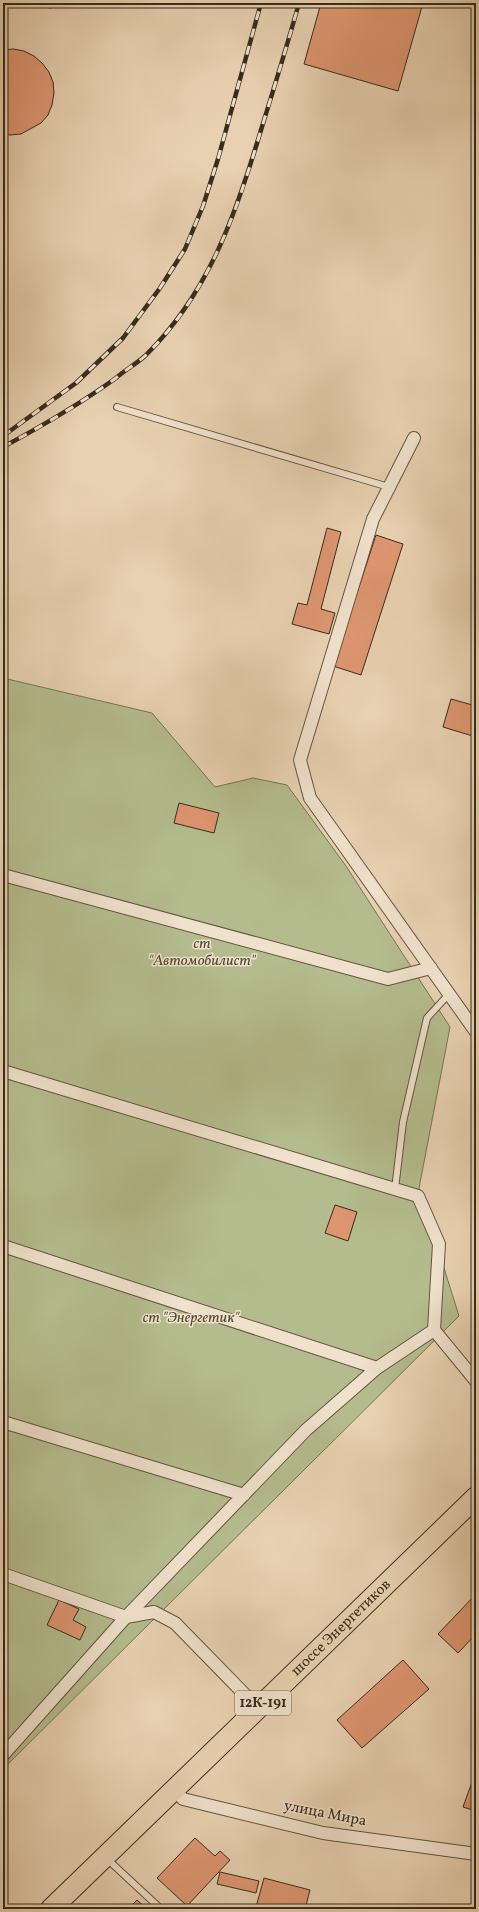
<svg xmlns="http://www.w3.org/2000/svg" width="479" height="1912" viewBox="0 0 479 1912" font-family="Vollkorn,serif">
<rect width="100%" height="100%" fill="#e8d1b1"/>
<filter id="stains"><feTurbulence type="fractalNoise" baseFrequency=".005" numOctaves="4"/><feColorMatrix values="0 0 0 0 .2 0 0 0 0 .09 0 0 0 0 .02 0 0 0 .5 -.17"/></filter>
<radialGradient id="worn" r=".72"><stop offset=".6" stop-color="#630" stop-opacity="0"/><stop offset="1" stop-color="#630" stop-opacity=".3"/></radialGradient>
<!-- green -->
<path fill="#b4bc8d" stroke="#767455" d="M3 678 152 713 215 787 253 778 287 785 346 866 450 1027 419 1188 459 1316 3 1769Z"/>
<!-- building -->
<path fill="#de9671" stroke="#372c1d" d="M32 3H69L50 8Z
M321 3H423L398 91 304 64Z
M13 49 24 51 34 56 42 63 49 72 53 82 54 93 52 105 48 115 41 123 21 134 10 135 3 134V50Z
M327 528 341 532 321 609 335 613 329 634 292 624 298 603 307 605Z
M376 535 403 544 361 675 333 666Z
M451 699 476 706V737L443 727Z
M179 803 219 813 214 833 174 823Z
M335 1205 357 1212 348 1241 325 1233Z
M476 1594V1634L458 1653 438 1634Z
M59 1600 79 1609 73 1620 86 1627 80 1640 47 1625Z
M403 1660 429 1689 362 1748 337 1720Z
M476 1771V1811L463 1807Z
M195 1838 215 1856 220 1851 230 1860 187 1906 157 1878Z
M220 1872 259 1881 256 1893 217 1884Z
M264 1878 310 1890 305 1909H265L256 1907Z
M137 1900 147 1909H128Z"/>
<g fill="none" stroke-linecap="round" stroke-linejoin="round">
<defs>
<path id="service" d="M117 407 389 487
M395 1189 403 1122 427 1018 449 994
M106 1858 161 1909"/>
<path id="minor" d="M414 438 373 519 300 760 310 798 476 1032
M3 875 388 979 431 968
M3 1071 418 1196 439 1244 434 1330
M3 1246 377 1368 434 1330 476 1381
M3 1422 244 1495
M3 1574 126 1617 154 1612 175 1623 258 1708
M3 1755 126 1617 306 1430 377 1368
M174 1789 183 1799 323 1833 476 1854"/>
<g id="primary">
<path id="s1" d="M51 1909 476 1497"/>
</g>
</defs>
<!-- service casing -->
<use href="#service" stroke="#635542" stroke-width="8"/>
<!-- minor casing -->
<use href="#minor" stroke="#635542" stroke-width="14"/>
<!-- primary casing -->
<use href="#primary" stroke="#372c1d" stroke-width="22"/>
<!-- service -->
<use href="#service" stroke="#f0e1cc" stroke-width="6"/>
<!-- minor -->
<use href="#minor" stroke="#f0e1cc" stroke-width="12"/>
<!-- primary -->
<use href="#primary" stroke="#e8d1b1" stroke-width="20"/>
<defs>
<path id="rail" d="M3 436 76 383 123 338 160 288 185 249 203 206 218 159 261 3
M3 447C42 426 80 404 116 378 125 370 136 364 145 356 209 293 236 214 261 130 274 88 287 46 299 3"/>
</defs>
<!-- rail casing -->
<use href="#rail" stroke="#372c1d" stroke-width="4.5"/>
<!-- rail -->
<use href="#rail" stroke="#f0e1cc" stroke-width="3" stroke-dasharray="9" stroke-linecap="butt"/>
</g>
<g text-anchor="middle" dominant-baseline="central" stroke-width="3" stroke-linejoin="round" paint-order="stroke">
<!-- shield labels -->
<rect fill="#f0e1cc" stroke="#6e6252" stroke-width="1" x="235" y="1691" width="56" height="24" rx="3"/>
<g font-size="14" font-weight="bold" fill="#372c1d">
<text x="263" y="1703">12К-191</text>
</g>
<!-- park labels -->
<g font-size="15" font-style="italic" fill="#504933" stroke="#f0e1cc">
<text x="202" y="944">ст<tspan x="202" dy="17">"Автомобилист"</tspan></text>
<text x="191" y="1318">ст "Энергетик"</text>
</g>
<!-- street labels -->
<g font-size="15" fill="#372c1d" stroke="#f0e1cc">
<text stroke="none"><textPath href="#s1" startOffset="404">шоссе Энергетиков</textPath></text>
<text transform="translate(325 1814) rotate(11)">улица Мира</text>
</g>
</g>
<!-- margin -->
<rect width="479" height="1912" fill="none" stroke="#e8d1b1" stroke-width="16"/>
<rect x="4" y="4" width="471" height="1904" fill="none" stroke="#372c1d" stroke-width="2"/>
<rect x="8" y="8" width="463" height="1896" fill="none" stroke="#372c1d"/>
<rect width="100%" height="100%" filter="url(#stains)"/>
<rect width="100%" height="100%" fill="url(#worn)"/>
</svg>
